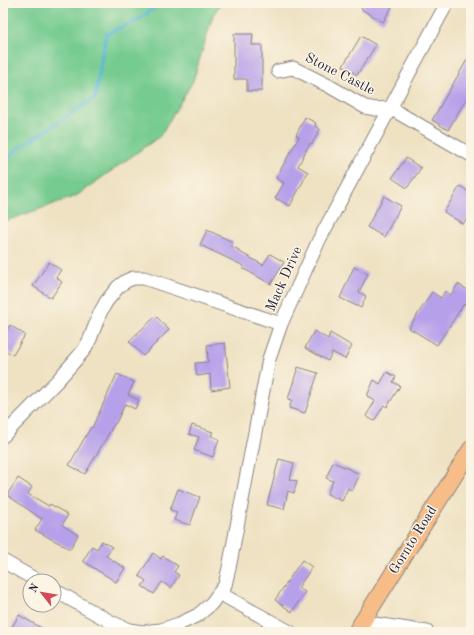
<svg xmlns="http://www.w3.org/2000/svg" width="474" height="635" viewBox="0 0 474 635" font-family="'Old Standard TT',serif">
<rect width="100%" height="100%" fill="#fcf5e5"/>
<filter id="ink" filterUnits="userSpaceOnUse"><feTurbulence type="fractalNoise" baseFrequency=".025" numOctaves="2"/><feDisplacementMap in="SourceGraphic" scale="8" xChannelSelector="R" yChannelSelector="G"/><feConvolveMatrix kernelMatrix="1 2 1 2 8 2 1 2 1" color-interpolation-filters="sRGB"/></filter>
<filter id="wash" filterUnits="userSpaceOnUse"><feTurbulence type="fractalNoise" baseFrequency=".012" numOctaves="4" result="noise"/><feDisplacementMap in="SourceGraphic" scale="16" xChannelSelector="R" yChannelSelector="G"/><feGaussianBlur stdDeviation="0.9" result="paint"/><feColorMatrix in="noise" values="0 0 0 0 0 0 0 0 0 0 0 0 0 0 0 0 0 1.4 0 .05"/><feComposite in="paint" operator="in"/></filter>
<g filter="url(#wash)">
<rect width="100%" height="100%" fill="#efe2c3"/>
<!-- green -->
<path fill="#74cb90" stroke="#4b7666" d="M3 3H221L213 15 193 81 160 136 76 196 3 222Z"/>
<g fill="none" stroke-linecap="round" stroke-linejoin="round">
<!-- stream -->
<path stroke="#58b5d6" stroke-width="3.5" d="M3 163 16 150 95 98 106 34 140 19 160 3"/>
</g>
<g id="blocks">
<!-- building -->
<path fill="#b7a0ea" d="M365 3H394L383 22 361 9Z
M234 34H253L252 45H262V91H247V79H234Z
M361 36 376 45 357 75 343 66Z
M471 53V91L448 130 432 120Z
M305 117 316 123 315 126 320 129 312 144 310 143 298 166 308 172 290 206 275 198 284 183 276 178 299 137 296 135Z
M406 158 421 168 407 188 392 178Z
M460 186 471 193V220L467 218 463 224 444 212Z
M384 196 401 206 384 237 367 227Z
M207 230 233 242 231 246 239 250 238 251 263 265 270 254 284 262 271 284 242 268 244 266 200 245Z
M49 262 61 270 56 277 62 282 51 298 33 286Z
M354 267 368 274 359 292 366 296 361 308 340 298Z
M458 284 471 292V298L467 306 464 304 437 345 409 328 432 292 441 298 445 291 451 295Z
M156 316 169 330 143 356 129 341Z
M10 325 25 335 13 355 3 349V337Z
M314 331 328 339 330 333 352 346 345 359 332 352 328 361 305 348Z
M225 343 230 387 211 390 210 374 197 376 195 363 208 362 207 345Z
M298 367 318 373 305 413 289 408 292 400 288 399Z
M387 372 396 377 393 382 400 386 387 407 384 405 374 421 366 416 375 401 367 396 374 380 380 384Z
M117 374 134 382 128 395 139 400 135 409 125 404 116 423H115L85 474 69 465 91 427 92 428Z
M192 425 213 432 211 436 219 439 213 457 194 450 199 437 189 434Z
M279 459 294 463 290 480 297 481 294 493 288 491 284 509 267 505Z
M333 462 360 474 352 491 348 488 342 501 327 494 333 481 326 478Z
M18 478 32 487 28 494 49 506 50 504 68 515 62 525 78 535 70 549 35 530 42 519 7 495Z
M178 489 200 497 190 525 174 520 177 512 170 510Z
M102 541 112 547 106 556 125 568 116 582 83 561 92 546 97 549Z
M153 553 161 559 163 556 178 566 174 572 179 575 171 588 162 582 154 594 142 586 146 581 139 576Z
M302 560 312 567 298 588 305 592 292 612 275 600Z
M19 615 48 632H9Z"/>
</g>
</g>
<g filter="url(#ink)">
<use href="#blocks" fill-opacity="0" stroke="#88827f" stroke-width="1"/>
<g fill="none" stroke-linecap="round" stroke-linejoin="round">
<defs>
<path id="minor" d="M278 71 293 68 329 86 365 107 376 109 390 108 471 155
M3 436 58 380 84 350 90 339 100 313 106 302 118 287 126 281 133 278H144L281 324
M3 561 38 581
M54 590 111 622 129 630 142 632 161 630 179 624 198 615 211 604 225 585 229 568 269 359 281 324 319 240 447 3
M219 593 290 632
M362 622 427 632"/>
<path id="major" d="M356 632 471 449"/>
</defs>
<!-- minor casing -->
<use href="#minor" stroke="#88827f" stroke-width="15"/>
<!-- major casing -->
<use href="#major" stroke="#88827f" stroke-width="18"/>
<!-- minor -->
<use href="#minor" stroke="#fff" stroke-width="13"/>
<!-- major -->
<use href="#major" stroke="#f7bd88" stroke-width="16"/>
</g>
</g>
<g text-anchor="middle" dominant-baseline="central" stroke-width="3" stroke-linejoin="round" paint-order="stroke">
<!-- street labels -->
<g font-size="14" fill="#22223b" stroke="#fcf5e5">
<text transform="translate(340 74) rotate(27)">Stone Castle</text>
<text transform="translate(284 279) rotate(-66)">Mack Drive</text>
<text transform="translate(413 540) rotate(-58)">Gornto Road</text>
</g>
</g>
<!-- margin -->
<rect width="474" height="635" fill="none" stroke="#fcf5e5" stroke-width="16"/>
<!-- north arrow -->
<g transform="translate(42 593) rotate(301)"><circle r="19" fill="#fcf5e5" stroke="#a5a1a1"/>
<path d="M0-3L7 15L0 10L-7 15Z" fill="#d1495b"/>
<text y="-6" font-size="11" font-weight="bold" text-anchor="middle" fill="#22223b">N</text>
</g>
</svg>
